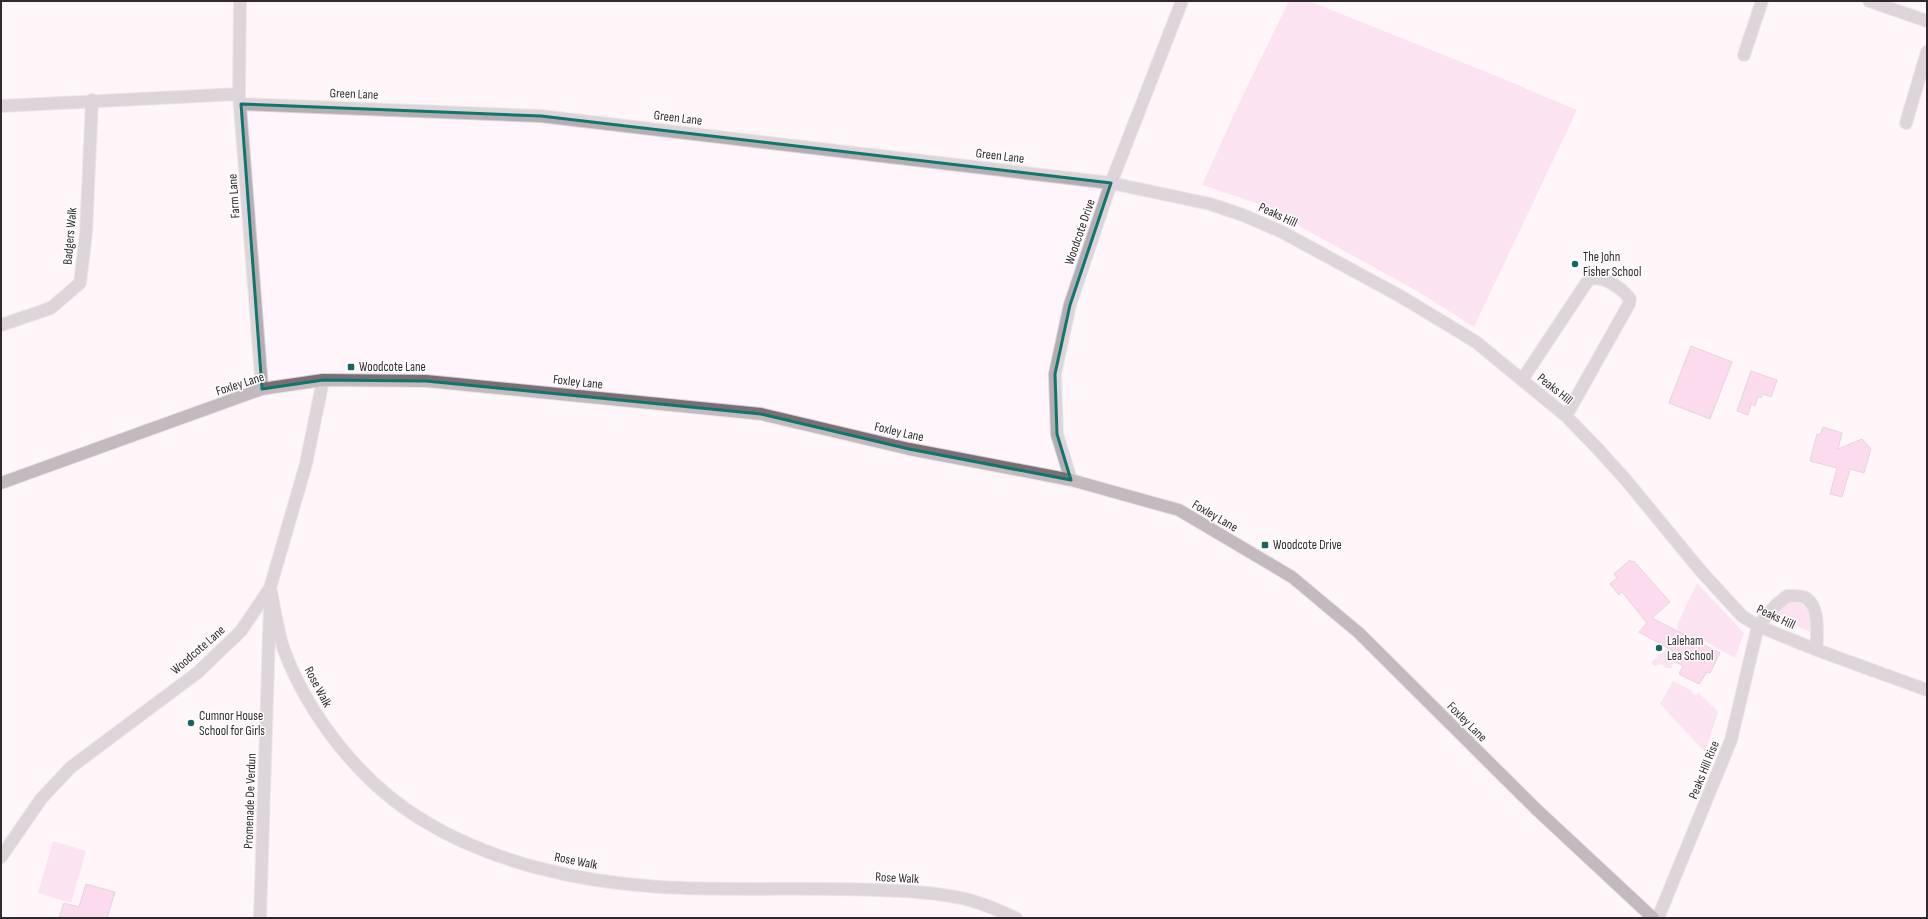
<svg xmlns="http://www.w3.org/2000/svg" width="1928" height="919" viewBox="0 0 1928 919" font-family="'Sofia Sans Condensed',sans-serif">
<rect width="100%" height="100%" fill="#fff5fa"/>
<!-- green -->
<path fill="#f8cce6" d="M1289 1H1309L1494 75 1577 110 1474 327 1417 291 1259 204 1202 185 1242 97Z
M1697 583 1744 633 1735 658 1697 637 1694 640 1679 632 1677 625Z
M1788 599C1809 603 1810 614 1813 633L1772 616Z
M1668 648 1677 653 1673 660 1676 662 1671 665 1672 668H1666L1662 664 1654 666 1651 662Z
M1673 681 1693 691 1692 693 1696 695 1698 692 1718 712 1705 752 1660 704Z
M53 841 86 851 71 903 38 893Z"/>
<!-- building -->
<path fill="#fabbe0" stroke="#bcadb6" d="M1691 346 1732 362 1710 419 1669 403Z
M1751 371 1777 380 1771 397 1763 394 1761 398 1758 396 1755 406 1751 404 1748 415 1737 411Z
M1823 427 1842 433 1838 449 1862 439 1871 449 1864 473 1850 469 1842 497 1830 494 1837 468 1810 461 1817 434 1820 435Z
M1630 560 1632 562 1634 561 1670 602 1652 618 1720 653 1710 673 1707 672 1699 684 1679 674 1683 666 1672 660 1677 653 1639 632 1647 623 1622 592 1619 595 1610 584 1617 578 1614 574Z
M86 884 115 892 107 918H59L64 903 79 907Z"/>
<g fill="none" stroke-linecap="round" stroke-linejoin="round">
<defs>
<path id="minor" d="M240 1 239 94 262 389
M1869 1 1927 21
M1744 55 1762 1
M241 104 541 116 1111 183 1210 204 1243 215 1282 232 1400 296 1476 342 1566 416 1597 448 1626 480 1700 570 1742 616 1758 626 1817 650 1927 690
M1 106 239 94
M1906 123 1927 52
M1 325 51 308 80 283 86 233 92 100
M1522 380 1589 279C1603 275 1621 287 1630 299L1629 304 1566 416
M1071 480 1057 434 1055 374 1070 305 1111 183 1182 1
M270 588C275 608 277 630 284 650 309 717 362 784 424 821 493 863 580 882 660 887 732 891 804 887 876 890 904 891 933 892 961 898 980 902 998 910 1016 918
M1 857 41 799 71 767 197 673 241 631 270 588 306 464 323 380
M260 918 270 603
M1658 918 1731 740 1758 626 1776 605 1787 596C1793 596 1801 595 1806 598 1821 608 1816 635 1817 650"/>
<path id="major" d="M1 483 262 389 323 380 426 381 761 414 909 449 1071 480 1179 510 1292 577 1359 633 1536 809 1653 918"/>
</defs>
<!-- minor casing -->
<use href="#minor" stroke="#dad0d5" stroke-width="14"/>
<!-- major casing -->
<use href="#major" stroke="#dad0d5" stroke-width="14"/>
<!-- minor -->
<use href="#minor" stroke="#b4adb1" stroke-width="12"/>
<!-- major -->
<use href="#major" stroke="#7b6f76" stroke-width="12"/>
</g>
<!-- marked area -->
<path d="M0 0H1928V919H0ZM241 104 541 116 1111 183 1070 305 1055 374 1057 434 1071 480 909 449 761 414 426 381 323 380 262 389Z" fill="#fff5fa" fill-opacity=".55" fill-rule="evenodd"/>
<path fill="none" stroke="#0f766e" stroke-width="3" stroke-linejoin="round" d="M241 104 541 116 1111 183 1070 305 1055 374 1057 434 1071 480 909 449 761 414 426 381 323 380 262 389Z"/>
<!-- markers -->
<g fill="#186663" stroke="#fff" stroke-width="1.5">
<circle cx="1575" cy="264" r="4"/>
<rect x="347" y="363" width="8" height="8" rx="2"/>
<rect x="1261" y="541" width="8" height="8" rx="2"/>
<circle cx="1659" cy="648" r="4"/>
<circle cx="191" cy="723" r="4"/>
</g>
<g text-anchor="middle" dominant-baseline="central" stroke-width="3" stroke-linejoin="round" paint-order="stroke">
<!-- street labels -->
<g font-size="13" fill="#302a2e" stroke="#fff">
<text transform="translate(354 94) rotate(2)">Green Lane</text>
<text transform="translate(678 118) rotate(7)">Green Lane</text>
<text transform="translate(1000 156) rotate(7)">Green Lane</text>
<text transform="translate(234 196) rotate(-94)">Farm Lane</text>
<text transform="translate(1278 215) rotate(25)">Peaks Hill</text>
<text transform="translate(1080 232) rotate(-71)">Woodcote Drive</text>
<text transform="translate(70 236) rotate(-85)">Badgers Walk</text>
<text transform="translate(578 382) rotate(6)">Foxley Lane</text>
<text transform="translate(240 384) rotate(-18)">Foxley Lane</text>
<text transform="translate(1555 389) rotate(39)">Peaks Hill</text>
<text transform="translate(899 432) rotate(13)">Foxley Lane</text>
<text transform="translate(1215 516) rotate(30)">Foxley Lane</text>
<text transform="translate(1776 617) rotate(25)">Peaks Hill</text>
<text transform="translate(198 650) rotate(-41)">Woodcote Lane</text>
<text transform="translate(318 687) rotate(62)">Rose Walk</text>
<text transform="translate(1467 722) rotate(45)">Foxley Lane</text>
<text transform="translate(1704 770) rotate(-68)">Peaks Hill Rise</text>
<text transform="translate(250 801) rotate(-88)">Promenade De Verdun</text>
<text transform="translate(576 861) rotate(11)">Rose Walk</text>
<text transform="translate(897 878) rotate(3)">Rose Walk</text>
</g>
<!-- poi labels -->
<g font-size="13" fill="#302a2e" stroke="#fff" text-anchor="start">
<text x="1583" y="257">The John<tspan x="1583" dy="15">Fisher School</tspan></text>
<text x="359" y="367">Woodcote Lane</text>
<text x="1273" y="545">Woodcote Drive</text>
<text x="1667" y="641">Laleham<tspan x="1667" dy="15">Lea School</tspan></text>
<text x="199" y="716">Cumnor House<tspan x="199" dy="15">School for Girls</tspan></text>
</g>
</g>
<!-- border -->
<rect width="1928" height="919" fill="none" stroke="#302a2e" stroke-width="4"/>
</svg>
